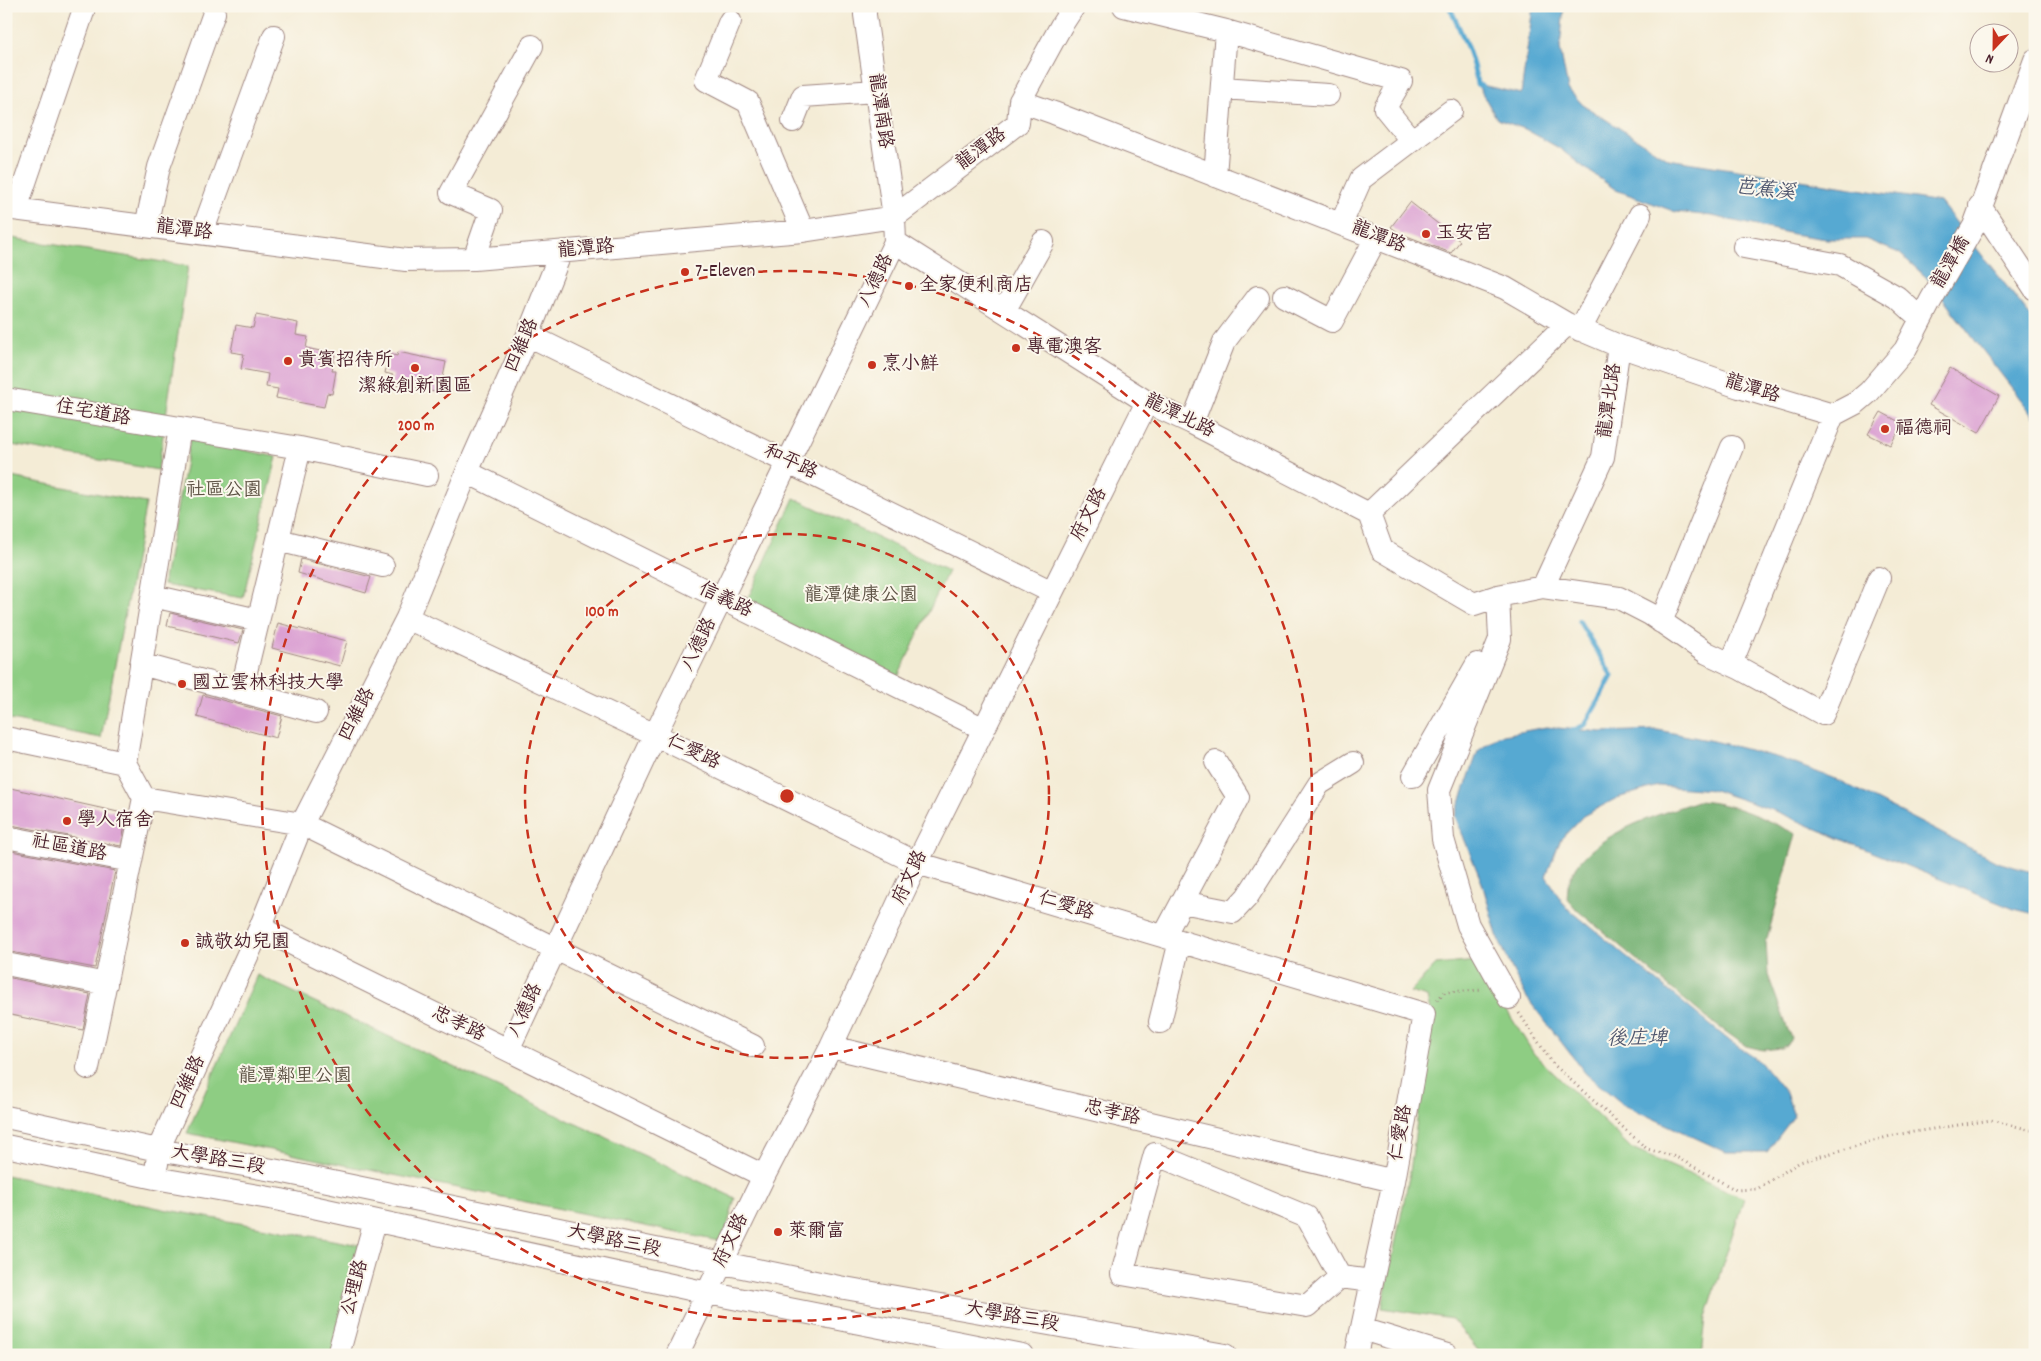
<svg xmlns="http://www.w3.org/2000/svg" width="2041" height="1361" viewBox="0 0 2041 1361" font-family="Dekko,'LXGW WenKai TC',sans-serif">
<rect width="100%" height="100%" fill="#fbf7ec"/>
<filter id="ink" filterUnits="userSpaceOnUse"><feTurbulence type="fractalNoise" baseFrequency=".02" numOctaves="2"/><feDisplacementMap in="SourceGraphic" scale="10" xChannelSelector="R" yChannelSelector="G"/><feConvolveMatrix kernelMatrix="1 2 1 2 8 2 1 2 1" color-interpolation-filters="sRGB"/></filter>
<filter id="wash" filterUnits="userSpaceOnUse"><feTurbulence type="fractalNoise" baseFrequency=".0096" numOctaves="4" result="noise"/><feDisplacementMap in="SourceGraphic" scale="20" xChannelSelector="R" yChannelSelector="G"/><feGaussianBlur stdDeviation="1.12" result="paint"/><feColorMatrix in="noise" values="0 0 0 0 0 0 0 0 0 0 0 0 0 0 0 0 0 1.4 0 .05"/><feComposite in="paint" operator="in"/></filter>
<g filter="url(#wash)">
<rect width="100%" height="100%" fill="#f4ecd6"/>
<!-- green -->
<path fill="#8ecd83" stroke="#6c7657" d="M6 237 188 266 158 470 6 444Z
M190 439 277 457 243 598 163 585Z
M6 476 146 503 101 738 6 719Z
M794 498 948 571 897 679 745 605Z
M1476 961 1534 1054 1632 1149 1744 1198 1706 1317 1702 1355H1482L1452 1319 1382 1308 1410 1172 1431 1017 1427 997 1410 992 1436 965Z
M257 975 735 1198 723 1242 187 1133Z
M6 1175 168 1210 376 1248 345 1355H6Z"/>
<!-- forest -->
<path fill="#72b071" stroke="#5e684e" d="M1697 801C1735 803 1762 818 1796 834L1766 942 1768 975 1791 1038 1788 1044 1781 1048 1763 1050 1746 1046 1709 1020 1577 910 1567 898C1568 893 1567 887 1569 882 1584 835 1656 816 1697 801Z"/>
<!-- water -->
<path fill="#57a9d2" stroke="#50647e" d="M1533 6H1564L1560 48 1568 89 1583 105 1668 159 1940 202 2035 322V418L1926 277 1899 253 1865 239H1826L1793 234 1712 216 1676 212 1616 190 1582 166 1559 148 1525 129 1497 119 1477 84 1521 94Z
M1546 727 1602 732 1658 730 1718 742 1779 758 1838 780 1997 862 2035 873V914L2014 909 1845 841 1780 813 1714 790 1658 786 1617 798 1583 816 1561 839 1546 876 1564 905 1731 1042 1758 1060 1769 1072 1786 1093 1794 1116 1767 1152H1726L1624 1105 1586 1074 1527 998 1512 969 1497 935 1482 883 1455 816 1478 751 1498 736Z"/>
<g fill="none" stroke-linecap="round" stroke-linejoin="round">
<!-- stream -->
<path stroke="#57a9d2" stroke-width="5" d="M1449 6C1461 32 1473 56 1477 84L1483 87
M1570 732 1585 725 1612 676 1579 621"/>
</g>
<g id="blocks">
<!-- building -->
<path fill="#d99bd1" d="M1410 202 1460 241 1451 253 1399 233 1391 227Z
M256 315 298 323 296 335 308 337 306 348 335 354 332 371H336L332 394 327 393 324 407 276 398 278 389 266 387 268 374 241 369 244 354 231 352 236 325 253 328Z
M398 352 446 362 440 393 391 383 393 375 385 373 389 354 397 356Z
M1950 368 1999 396 1979 433 1929 405Z
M1881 412 1903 424 1890 445 1868 434Z
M301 559 371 577 366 593 298 573Z
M170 613 243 630 239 643 167 626Z
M278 623 347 641 340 666 272 648Z
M203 695 282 716 276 738 197 717Z
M6 787 127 814 121 846 6 824Z
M6 850 115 871 95 968 6 951Z
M6 977 90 994 83 1030 6 1014Z"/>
</g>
</g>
<g filter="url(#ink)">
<use href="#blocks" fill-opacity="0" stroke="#9f8680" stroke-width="1"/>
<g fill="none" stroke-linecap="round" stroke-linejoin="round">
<defs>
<path id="minor" d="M865 6V15L894 217 895 242 1147 402 1192 423 1369 514 1382 550 1474 604 1498 596 1543 587 1619 598 1650 614 1707 653 1741 669 1823 714 1879 578
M1124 6 1226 31 1401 81 1385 108 1411 140
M730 21 706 80 748 102 803 231
M1222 88 1328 95
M1020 101 1061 26 1074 6
M793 121 803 96 876 91
M1215 176 1226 31
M1980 206 2035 289
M6 208 406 260 474 259 803 231 894 217 1018 123 1020 101 1054 113 1505 288 1567 324 1619 346 1739 387 1833 415 1856 403 1869 392 1905 350 1931 300 1974 226 2035 60
M16 209 83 12
M1341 224 1361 179 1451 111
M146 226 159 167 214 13
M202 233 274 36
M1744 247 1840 265 1897 297 1921 319
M474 259 491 210 451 193 532 46
M1284 296 1332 321 1376 238
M1004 311 1043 242
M1580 330 1640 215
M528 335 1052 592
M6 399 300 448 427 475
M1192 423 1224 342 1258 297
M467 472 984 729
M1369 514 1567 324
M278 540 383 566
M1543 587 1603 457 1619 346
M153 596 258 620
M1498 596 1500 639 1439 790 1443 839 1468 925 1509 998
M407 618 655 735 917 863 1424 1014 1394 1181 1356 1355
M1661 622 1732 447
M141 664 316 712
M1731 664 1833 415
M241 692 300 448
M6 738 125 763 144 798 302 824 753 1046
M125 763 180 428
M1413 776 1477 664
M6 837 131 861
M1182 902 1233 912 1247 897 1319 784 1353 763
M260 928 764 1176
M1164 936 1238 797 1216 762
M6 964 106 984
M1160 1022 1180 941
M831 1047 1394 1181
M508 1050 655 735 895 242
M88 1068 144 798
M6 1117 158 1150 284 1172 839 1287 1225 1355
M6 1146 155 1178 281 1200 708 1293 1022 1355
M157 1164 158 1150 260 928 302 824 407 618 467 472 528 335 561 252
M1340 1277 1307 1217 1155 1154 1122 1274 1307 1306 1340 1277 1372 1281
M1362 1329 1447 1355
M338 1355 375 1221
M677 1355 764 1176 831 1047 917 863 1147 402"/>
</defs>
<!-- minor casing -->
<use href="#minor" stroke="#9f8680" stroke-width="24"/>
<!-- path -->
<path stroke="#9f8680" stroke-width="3" stroke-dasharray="1 4" stroke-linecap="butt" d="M1437 1000 1445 992 1482 990
M1519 1013 1553 1064 1647 1149 1676 1157 1736 1190 1757 1189 1800 1162 1894 1135 1991 1120 2035 1131"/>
<!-- minor -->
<use href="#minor" stroke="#fff" stroke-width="22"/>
</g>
</g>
<!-- distance rings -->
<g fill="none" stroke="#c8321e" stroke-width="2.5" stroke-dasharray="9 6">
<circle cx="787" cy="796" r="262"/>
<circle cx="787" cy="796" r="525"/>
</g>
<!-- markers -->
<g fill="#c8321e" stroke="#fbf7ec" stroke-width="2">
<circle cx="1426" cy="234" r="5"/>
<circle cx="685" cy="272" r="5"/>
<circle cx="909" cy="286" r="5"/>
<circle cx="1016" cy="348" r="5"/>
<circle cx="288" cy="361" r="5"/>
<circle cx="872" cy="365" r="5"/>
<circle cx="415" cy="368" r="5"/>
<circle cx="1885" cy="429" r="5"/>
<circle cx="182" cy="684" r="5"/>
<circle cx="67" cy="821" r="5"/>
<circle cx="185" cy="943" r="5"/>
<circle cx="778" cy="1232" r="5"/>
</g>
<g text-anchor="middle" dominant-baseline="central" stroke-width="4" stroke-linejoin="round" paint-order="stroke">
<!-- street labels -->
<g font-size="19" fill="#4a1f2b" stroke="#fbf7ec">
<text transform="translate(879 111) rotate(82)">龍潭南路</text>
<text transform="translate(982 150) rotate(-37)">龍潭路</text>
<text transform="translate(184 231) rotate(7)">龍潭路</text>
<text transform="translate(1378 238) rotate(21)">龍潭路</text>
<text transform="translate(586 250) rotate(-5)">龍潭路</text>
<text transform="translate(1952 263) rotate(-60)">龍潭橋</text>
<text transform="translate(877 281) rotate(-64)">八德路</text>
<text transform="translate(523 346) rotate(-67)">四維路</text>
<text transform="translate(1752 390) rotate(17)">龍潭路</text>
<text transform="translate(1611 401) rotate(-82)">龍潭北路</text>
<text transform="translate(93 414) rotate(10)">住宅道路</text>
<text transform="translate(1179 417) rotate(26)">龍潭北路</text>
<text transform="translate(790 463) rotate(26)">和平路</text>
<text transform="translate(1090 515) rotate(-63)">府文路</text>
<text transform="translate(725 601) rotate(26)">信義路</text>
<text transform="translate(700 645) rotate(-64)">八德路</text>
<text transform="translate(358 715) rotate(-63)">四維路</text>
<text transform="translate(693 753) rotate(26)">仁愛路</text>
<text transform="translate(69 849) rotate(11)">社區道路</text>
<text transform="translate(911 878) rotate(-65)">府文路</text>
<text transform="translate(1066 907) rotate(17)">仁愛路</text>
<text transform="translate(526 1011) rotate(-65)">八德路</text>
<text transform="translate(458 1025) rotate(26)">忠孝路</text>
<text transform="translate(189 1083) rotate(-65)">四維路</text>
<text transform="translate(1112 1114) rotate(13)">忠孝路</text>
<text transform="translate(1402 1133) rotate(-80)">仁愛路</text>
<text transform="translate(218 1161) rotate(10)">大學路三段</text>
<text transform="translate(732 1241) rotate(-65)">府文路</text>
<text transform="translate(614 1242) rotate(12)">大學路三段</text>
<text transform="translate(356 1288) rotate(-75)">公理路</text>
<text transform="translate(1012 1318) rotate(10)">大學路三段</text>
</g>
<!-- poi labels -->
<g font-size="19" fill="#4a1f2b" stroke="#fbf7ec" text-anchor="start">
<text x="1436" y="234">玉安宮</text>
<text x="695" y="272">7-Eleven</text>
<text x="919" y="286">全家便利商店</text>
<text x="1026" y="348">專電澳客</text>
<text x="298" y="361">貴賓招待所</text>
<text x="882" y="365">烹小鮮</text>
<text x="415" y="387" text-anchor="middle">潔綠創新園區</text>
<text x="1895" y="429">福德祠</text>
<text x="192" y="684">國立雲林科技大學</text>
<text x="77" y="821">學人宿舍</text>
<text x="195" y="943">誠敬幼兒園</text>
<text x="788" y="1232">萊爾富</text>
</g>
<!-- park labels -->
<g font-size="19" fill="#5e5345" stroke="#fbf7ec">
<text x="224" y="491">社區公園</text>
<text x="861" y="596">龍潭健康公園</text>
<text x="295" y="1077">龍潭鄰里公園</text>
</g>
<!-- water labels -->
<g font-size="20" font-style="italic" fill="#4f566e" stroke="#fbf7ec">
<text transform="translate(1765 191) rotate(6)">芭蕉溪</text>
<text x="1637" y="1040">後庄埤</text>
</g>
</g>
<circle cx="787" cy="796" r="8" fill="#c8321e" stroke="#fbf7ec" stroke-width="2.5"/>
<g font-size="15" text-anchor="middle" font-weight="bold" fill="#c8321e" stroke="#fbf7ec" stroke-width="4" stroke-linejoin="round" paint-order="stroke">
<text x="416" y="430">200 m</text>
<text x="602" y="616">100 m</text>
</g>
<!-- margin -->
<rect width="2041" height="1361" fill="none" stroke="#fbf7ec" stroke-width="25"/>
<!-- north arrow -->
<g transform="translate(1994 48) rotate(202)"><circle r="24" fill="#fbf7ec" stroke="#b4a19f"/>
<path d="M0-4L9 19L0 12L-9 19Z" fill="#c8321e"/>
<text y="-8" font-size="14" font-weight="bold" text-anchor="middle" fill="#4a1f2b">N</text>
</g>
</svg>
